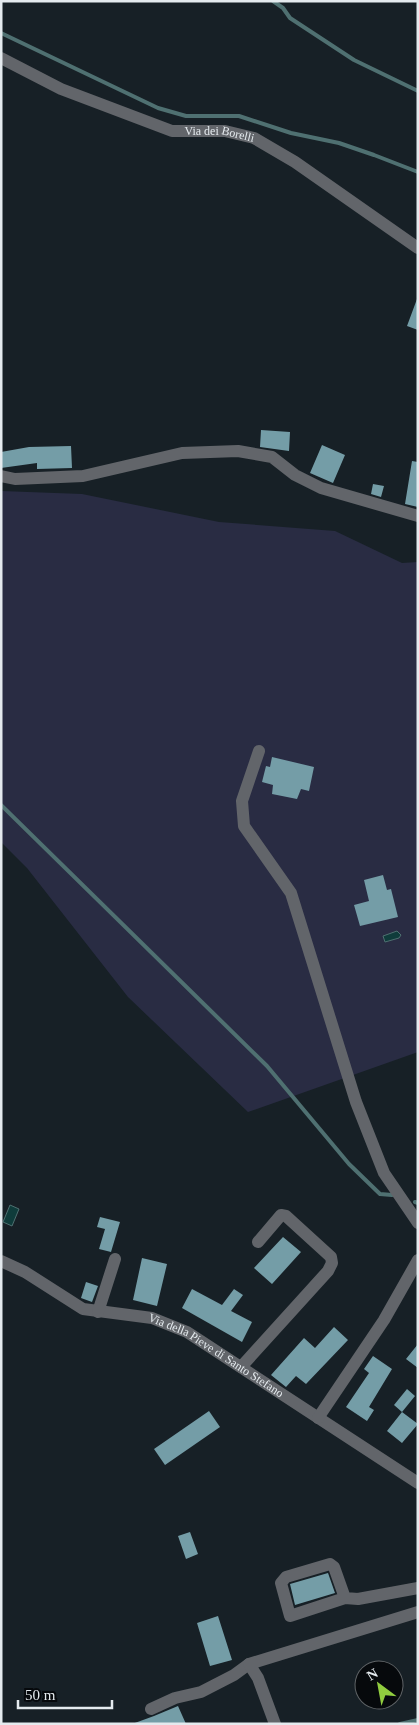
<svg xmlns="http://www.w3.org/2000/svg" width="419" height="1725" viewBox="0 0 419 1725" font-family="Georgia,serif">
<rect width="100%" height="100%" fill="#172026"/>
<!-- green -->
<path fill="#292c43" d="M1 491 82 494 219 522 335 531 402 563 418 562V1052L248 1112 128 997 27 868 1 842Z"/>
<!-- water -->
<path fill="#0f3c3b" stroke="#4f7071" d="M397 931 401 935 399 938 385 942 383 936Z
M10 1205 19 1209 12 1226 3 1222Z"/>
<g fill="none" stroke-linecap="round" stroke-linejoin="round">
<!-- stream -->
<path stroke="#4f7071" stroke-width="4" d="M273 1 283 8 290 18 354 60 418 91
M1 33 158 108 186 116H239L291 133 339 143 374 155 418 172
M1 805 267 1066 349 1164 380 1194 392 1195
M415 1202 418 1203
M400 1724 418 1720"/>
</g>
<!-- building -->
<path fill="#749da7" d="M417 299H418V330L407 326Z
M261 430 290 432 289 451 260 447Z
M322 445 345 455 333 483 310 473Z
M71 446 72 468 37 469V463L1 468V452L29 447Z
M412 461 418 462V507L405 504Z
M373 484 384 486 381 497 371 494Z
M272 757 314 767 309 791 301 789 297 799 272 794 273 785 262 782 266 766 270 767Z
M383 875 387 890 391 889 398 917 360 926 354 905 369 901 364 880Z
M100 1217 120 1222 111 1252 99 1249 105 1229 97 1227Z
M283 1237 301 1252 272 1284 254 1268Z
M142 1258 167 1264 157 1306 133 1300Z
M86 1282 98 1286 92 1302 81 1298Z
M192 1289 222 1305 234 1289 243 1295 231 1311 252 1322 242 1342 182 1308Z
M334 1327 348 1340 306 1384 296 1376 286 1387 271 1375 304 1338 315 1348Z
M418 1344V1368L406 1359Z
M373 1356 392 1369 369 1407 374 1410 367 1421 346 1407 369 1373 364 1369Z
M407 1389 415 1396 402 1412 394 1405Z
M209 1411 220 1427 165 1465 154 1449Z
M402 1412 418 1424 402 1443 387 1431Z
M190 1532 198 1554 186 1559 178 1536Z
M328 1573 335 1593 295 1605 290 1584Z
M218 1616 232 1660 210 1666 197 1623Z
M178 1706 186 1724H132L154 1716Z"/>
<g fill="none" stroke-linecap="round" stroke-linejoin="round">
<!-- minor -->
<g stroke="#62656a" stroke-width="12">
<path id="s1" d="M1 58 61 89 172 131H225L254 138 295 162 418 248"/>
<path d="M1 476 15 479 83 476 182 453 238 451 272 457 295 475 321 488 418 516"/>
<path d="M259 751 242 801 244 826 291 893 356 1102 384 1173 418 1223"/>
<path id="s2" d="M1 1261 25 1272 83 1309 152 1318 187 1332 418 1483"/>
<path d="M98 1312 115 1259"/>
<path d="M241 1367 328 1271 332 1263 331 1257 286 1216 281 1215 258 1242"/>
<path d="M318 1418 384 1320 418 1260"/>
<path d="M345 1598 334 1567 330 1564 286 1577 281 1583 290 1616 345 1598 358 1599 418 1588"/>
<path d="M151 1709 175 1698 201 1692 234 1675 249 1664"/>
<path d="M275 1724 258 1678 249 1664 418 1612"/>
</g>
</g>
<g text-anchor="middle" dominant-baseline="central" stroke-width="5" stroke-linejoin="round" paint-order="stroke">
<!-- street labels -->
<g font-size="12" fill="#e4eaee" stroke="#06090c">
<text stroke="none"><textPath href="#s1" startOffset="234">Via dei Borelli</textPath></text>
<text stroke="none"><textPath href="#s2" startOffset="239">Via della Pieve di Santo Stefano</textPath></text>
</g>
</g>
<!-- border -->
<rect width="419" height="1725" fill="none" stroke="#e4eaee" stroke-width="5"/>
<!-- north arrow -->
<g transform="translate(379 1685) rotate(328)"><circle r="24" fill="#06090c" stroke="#5f6366"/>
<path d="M0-4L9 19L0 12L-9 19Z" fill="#91cd3f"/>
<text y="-8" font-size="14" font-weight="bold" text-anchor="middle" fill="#e4eaee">N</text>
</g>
<!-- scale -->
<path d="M18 1700v8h94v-8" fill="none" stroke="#e4eaee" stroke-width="2.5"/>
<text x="25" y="1700" font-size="15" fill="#e4eaee" stroke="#06090c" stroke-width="4" paint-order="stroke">50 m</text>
</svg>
